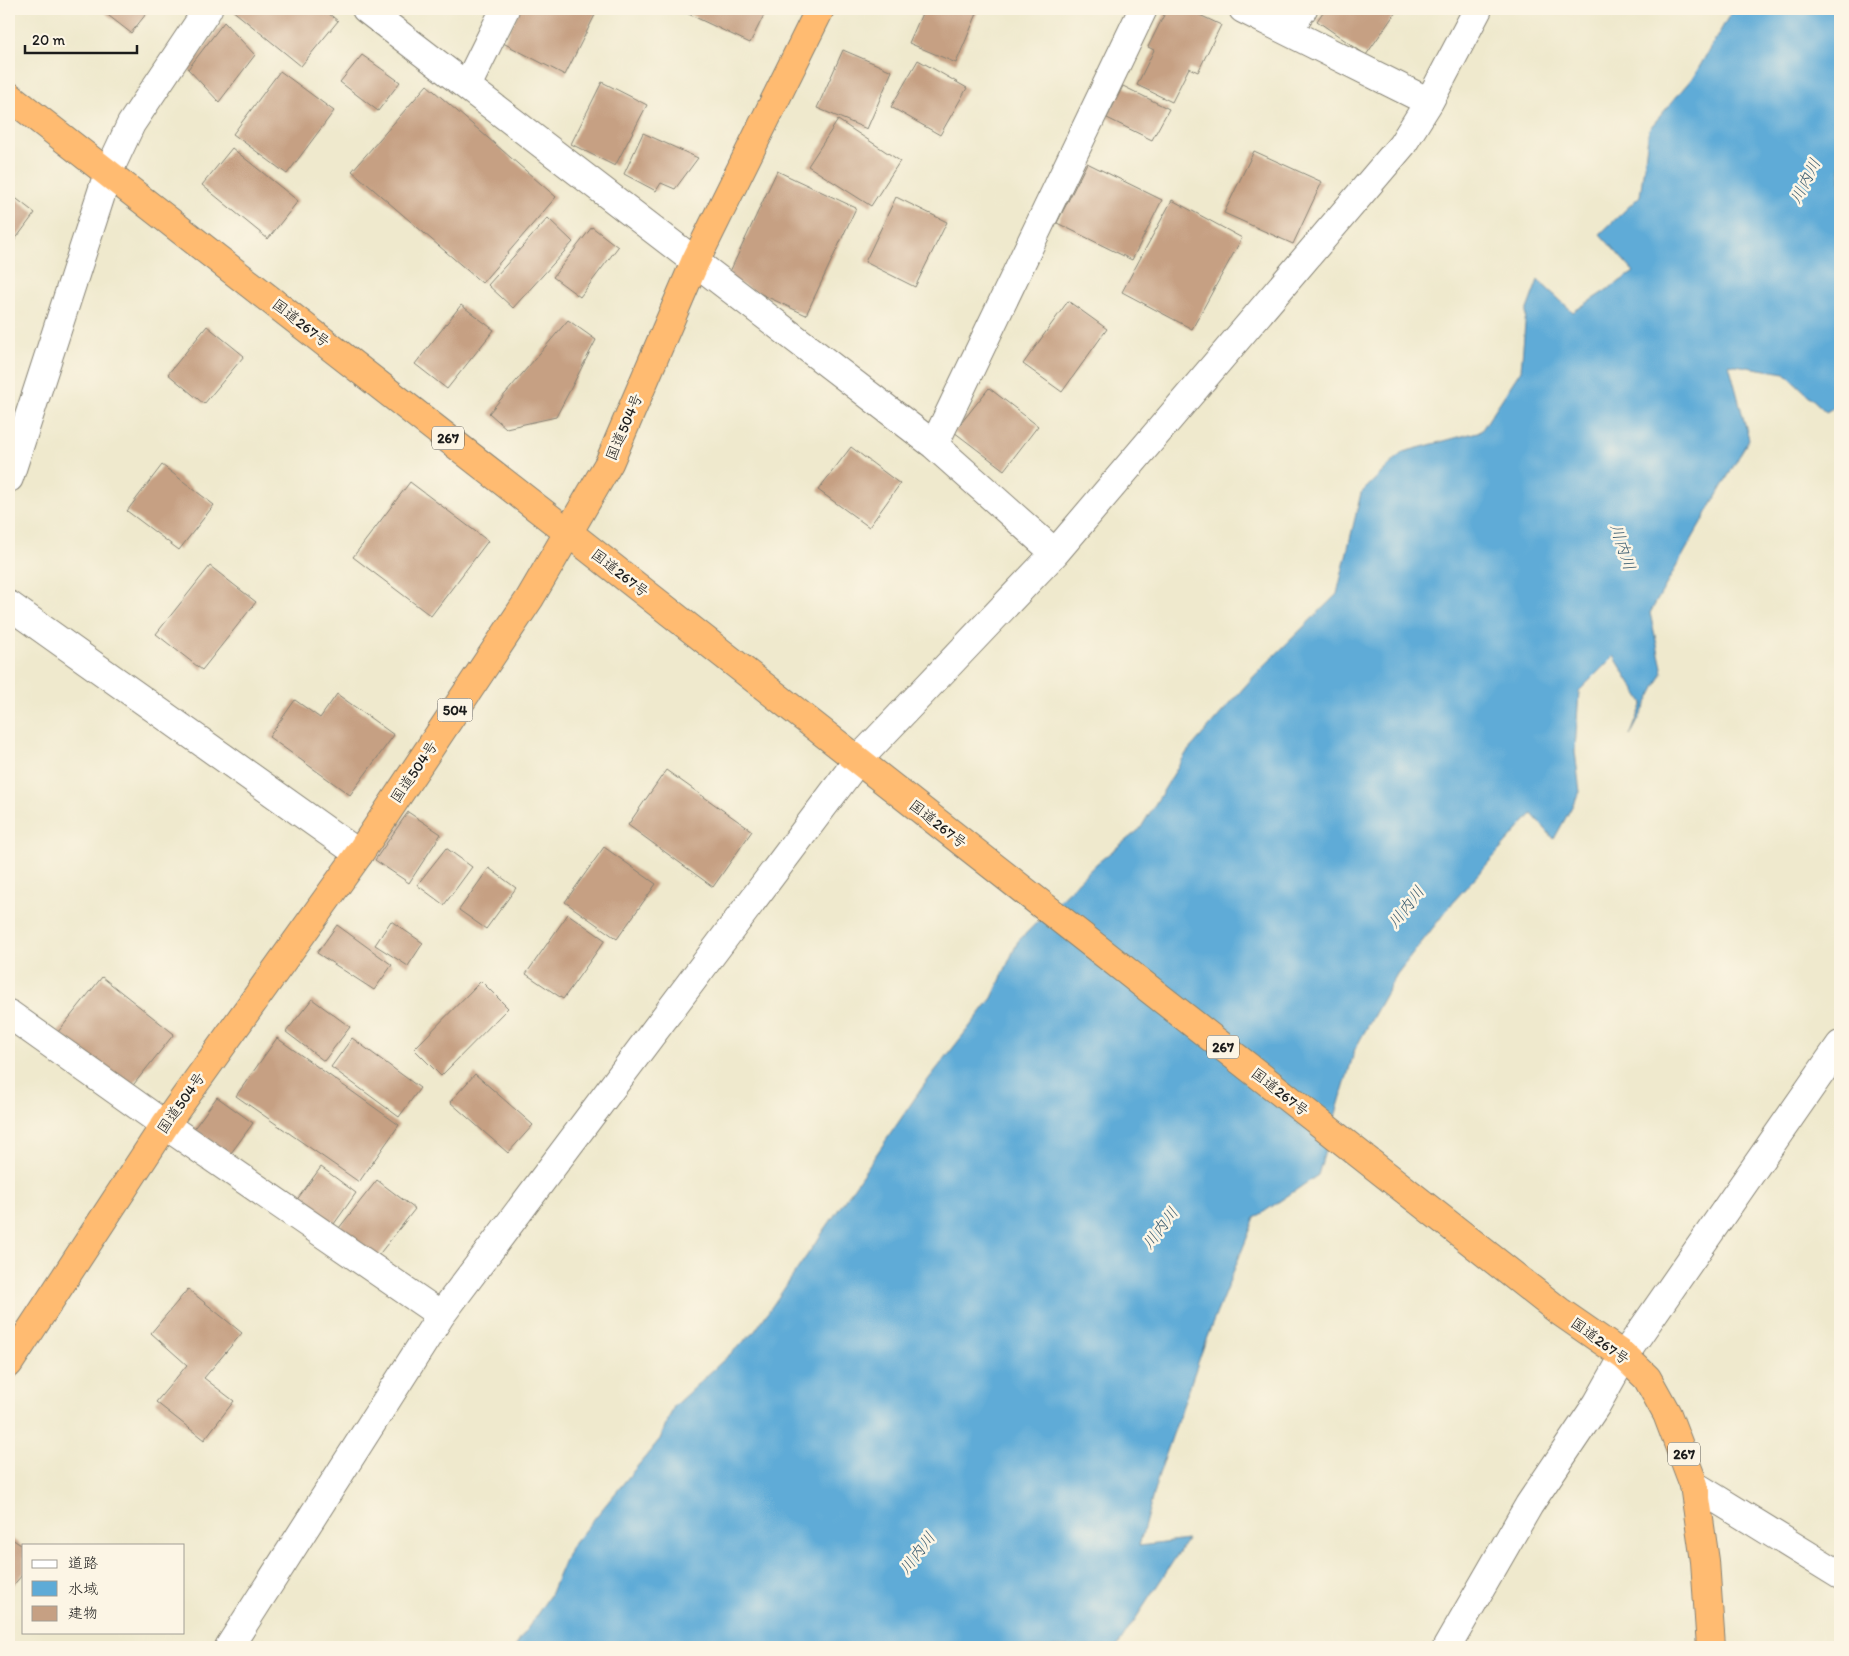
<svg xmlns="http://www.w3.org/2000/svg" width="1849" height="1656" viewBox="0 0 1849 1656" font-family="Itim,'Klee One',sans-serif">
<rect width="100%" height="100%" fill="#fcf5e5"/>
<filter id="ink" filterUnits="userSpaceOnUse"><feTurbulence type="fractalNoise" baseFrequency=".02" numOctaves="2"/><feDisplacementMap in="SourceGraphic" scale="10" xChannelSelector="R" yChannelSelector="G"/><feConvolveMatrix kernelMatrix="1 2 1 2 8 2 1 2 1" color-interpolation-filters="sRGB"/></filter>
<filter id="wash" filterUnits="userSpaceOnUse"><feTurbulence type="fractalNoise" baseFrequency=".0096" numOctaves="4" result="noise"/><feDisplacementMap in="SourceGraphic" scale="20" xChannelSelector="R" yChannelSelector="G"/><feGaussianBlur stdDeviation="1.12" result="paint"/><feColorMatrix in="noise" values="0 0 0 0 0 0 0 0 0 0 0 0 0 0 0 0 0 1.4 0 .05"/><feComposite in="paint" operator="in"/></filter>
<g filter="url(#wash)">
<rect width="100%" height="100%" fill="#efe9cd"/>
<!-- water -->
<path fill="#5eabd7" stroke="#3d647a" d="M1733 9H1840V404L1826 412 1785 373 1729 364 1749 439 1650 613 1663 672 1630 736 1643 703 1614 656 1579 691 1575 751 1580 792 1554 839 1532 814 1453 902 1397 974 1355 1049 1318 1175 1255 1218 1207 1337 1158 1477 1139 1546 1187 1540 1117 1647H515L550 1595 570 1548 660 1439 674 1406 755 1331 924 1085 992 998 1018 941 1096 864 1140 829 1187 752 1255 675 1337 594 1361 493 1403 452 1481 431 1521 370 1526 312 1538 280 1573 312 1634 272 1600 234 1640 196 1649 129 1694 76Z"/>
<g id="blocks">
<!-- building -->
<path fill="#c6a083" d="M100 9H150L131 33Z
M231 9H323L338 21 301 66Z
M394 9H406L402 14Z
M520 9H598L565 75 503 43Z
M678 9H767L750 43Z
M924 9H979L956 63 909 43Z
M1167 9H1187L1221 25 1198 72 1189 68 1172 102 1137 85 1154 50 1148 47Z
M1325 9H1398L1366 55 1317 21Z
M224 22 255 55 219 102 188 69Z
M843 50 892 71 867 129 817 108Z
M362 55 400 82 378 111 340 82Z
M918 60 967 88 940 135 891 107Z
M280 71 334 111 287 174 233 134Z
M602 82 647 105 615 166 571 144Z
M427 85 556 197 482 283 352 171Z
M1123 86 1169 109 1152 140 1107 118Z
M838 120 900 161 871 206 808 166Z
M643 133 698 158 675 189 661 183 656 191 624 174Z
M232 148 298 201 268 239 202 185Z
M1254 151 1322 182 1293 244 1224 213Z
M1087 163 1162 200 1132 260 1057 223Z
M777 171 856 208 806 315 727 278Z
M9 193 35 213 9 248Z
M896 197 947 222 915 287 865 262Z
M1172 200 1242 238 1192 329 1122 292Z
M548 218 573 242 513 308 488 285Z
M592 227 618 247 580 297 553 277Z
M1068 301 1107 329 1062 392 1023 364Z
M461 305 494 330 447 389 415 364Z
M568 320 596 340 556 417 506 428 489 413Z
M207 326 244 356 204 404 168 374Z
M989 388 1038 426 1004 470 954 432Z
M851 447 900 484 869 527 818 490Z
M162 465 214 505 179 550 127 511Z
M410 482 488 541 431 616 353 557Z
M210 566 256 602 202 670 156 634Z
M337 694 394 735 350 795 269 737 295 700 320 718Z
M666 770 752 831 713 887 628 825Z
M408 812 441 834 409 883 375 860Z
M604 847 656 884 617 939 565 902Z
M446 848 472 867 444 905 417 885Z
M489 868 516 888 486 929 459 910Z
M568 914 605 940 563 999 526 974Z
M391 921 423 943 408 966 375 945Z
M337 925 392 965 374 990 317 953Z
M102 977 174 1034 130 1089 58 1032Z
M481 981 508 1008 441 1076 414 1049Z
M312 999 350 1027 324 1061 286 1032Z
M277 1038 399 1125 359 1182 236 1096Z
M352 1038 420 1088 399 1117 331 1067Z
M475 1074 533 1125 508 1153 450 1102Z
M217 1097 253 1123 226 1160 190 1134Z
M321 1167 356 1193 329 1231 293 1205Z
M377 1180 415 1209 377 1257 339 1228Z
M188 1289 242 1333 204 1378 234 1401 204 1440 156 1402 187 1365 151 1333Z
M9 1537 24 1547V1573L9 1590Z"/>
</g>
</g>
<g filter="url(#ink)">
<use href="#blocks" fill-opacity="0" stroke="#868274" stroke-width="1"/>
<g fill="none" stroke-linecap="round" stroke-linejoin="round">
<defs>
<path id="minor" d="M366 9 934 445 1055 553
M1243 9 1429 102
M1287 31 1303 9
M467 86 505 9
M934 445 1143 9
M9 478 108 173 131 124 208 9
M9 605 359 854
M9 1014 165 1125 441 1315
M1694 1485 1840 1575
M229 1647 441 1315 858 760 1055 553 1402 145 1429 102 1478 9
M1447 1647 1529 1505 1597 1404 1624 1356 1840 1045"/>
<path id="highway" d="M9 96 569 533 1559 1311 1624 1356 1647 1378 1667 1414 1694 1485 1705 1561 1711 1647
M9 1363 165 1125 359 854 530 598 609 463 695 262 820 9"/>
</defs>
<!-- minor casing -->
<use href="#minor" stroke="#868274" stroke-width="30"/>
<!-- highway casing -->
<use href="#highway" stroke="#868274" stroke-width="30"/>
<!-- minor -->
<use href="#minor" stroke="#fff" stroke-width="28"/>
<!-- highway -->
<use href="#highway" stroke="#ffbb71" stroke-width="28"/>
</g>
</g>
<g text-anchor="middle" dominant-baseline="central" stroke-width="5" stroke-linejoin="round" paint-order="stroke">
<!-- shield labels -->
<g fill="#fcf5e5" stroke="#5f5d58" stroke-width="1">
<rect x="432" y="426.5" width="32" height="23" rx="4"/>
<rect x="437.5" y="698.5" width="35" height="23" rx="4"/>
<rect x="1207" y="1035.5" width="32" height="23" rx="4"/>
<rect x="1668" y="1442.5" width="32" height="23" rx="4"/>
</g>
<g font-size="14" font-weight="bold" fill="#1c1c1c">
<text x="448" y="438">267</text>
<text x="455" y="710">504</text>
<text x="1223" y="1047">267</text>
<text x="1684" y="1454">267</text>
</g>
<!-- street labels -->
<g font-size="15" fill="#1c1c1c" stroke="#fcf5e5">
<text transform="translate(301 323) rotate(38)">国道267号</text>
<text transform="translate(624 427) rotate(-67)">国道504号</text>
<text transform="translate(620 573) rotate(38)">国道267号</text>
<text transform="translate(414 772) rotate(-56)">国道504号</text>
<text transform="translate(938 824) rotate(38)">国道267号</text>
<text transform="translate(1280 1092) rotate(38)">国道267号</text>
<text transform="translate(181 1103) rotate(-55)">国道504号</text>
<text transform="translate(1600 1341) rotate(36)">国道267号</text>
</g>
<!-- water labels -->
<g font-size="16" font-style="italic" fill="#3a5c70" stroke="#fcf5e5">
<text transform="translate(1805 181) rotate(-63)">川内川</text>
<text transform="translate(1623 547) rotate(72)">川内川</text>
<text transform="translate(1406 907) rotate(-52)">川内川</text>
<text transform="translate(1160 1228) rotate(-53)">川内川</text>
<text transform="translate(917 1553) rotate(-53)">川内川</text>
</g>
</g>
<!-- margin -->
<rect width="1849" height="1656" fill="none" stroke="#fcf5e5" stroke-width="30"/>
<!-- legend -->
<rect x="22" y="1544" width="162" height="90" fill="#fcf5e5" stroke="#a29e95"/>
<rect x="32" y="1560" width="25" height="8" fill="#ffffff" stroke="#a29e95"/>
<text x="68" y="1568" font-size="15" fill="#1c1c1c">道路</text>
<rect x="32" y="1581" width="25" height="15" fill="#5eabd7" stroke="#a29e95"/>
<text x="68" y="1594" font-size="15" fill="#1c1c1c">水域</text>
<rect x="32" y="1606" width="25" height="15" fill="#c6a083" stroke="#a29e95"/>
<text x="68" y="1618" font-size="15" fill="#1c1c1c">建物</text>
<!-- scale -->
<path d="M25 45v8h112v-8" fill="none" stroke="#1c1c1c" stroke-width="2.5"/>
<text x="32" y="45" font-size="15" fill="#1c1c1c" stroke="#fcf5e5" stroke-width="4" paint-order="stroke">20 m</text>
</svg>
